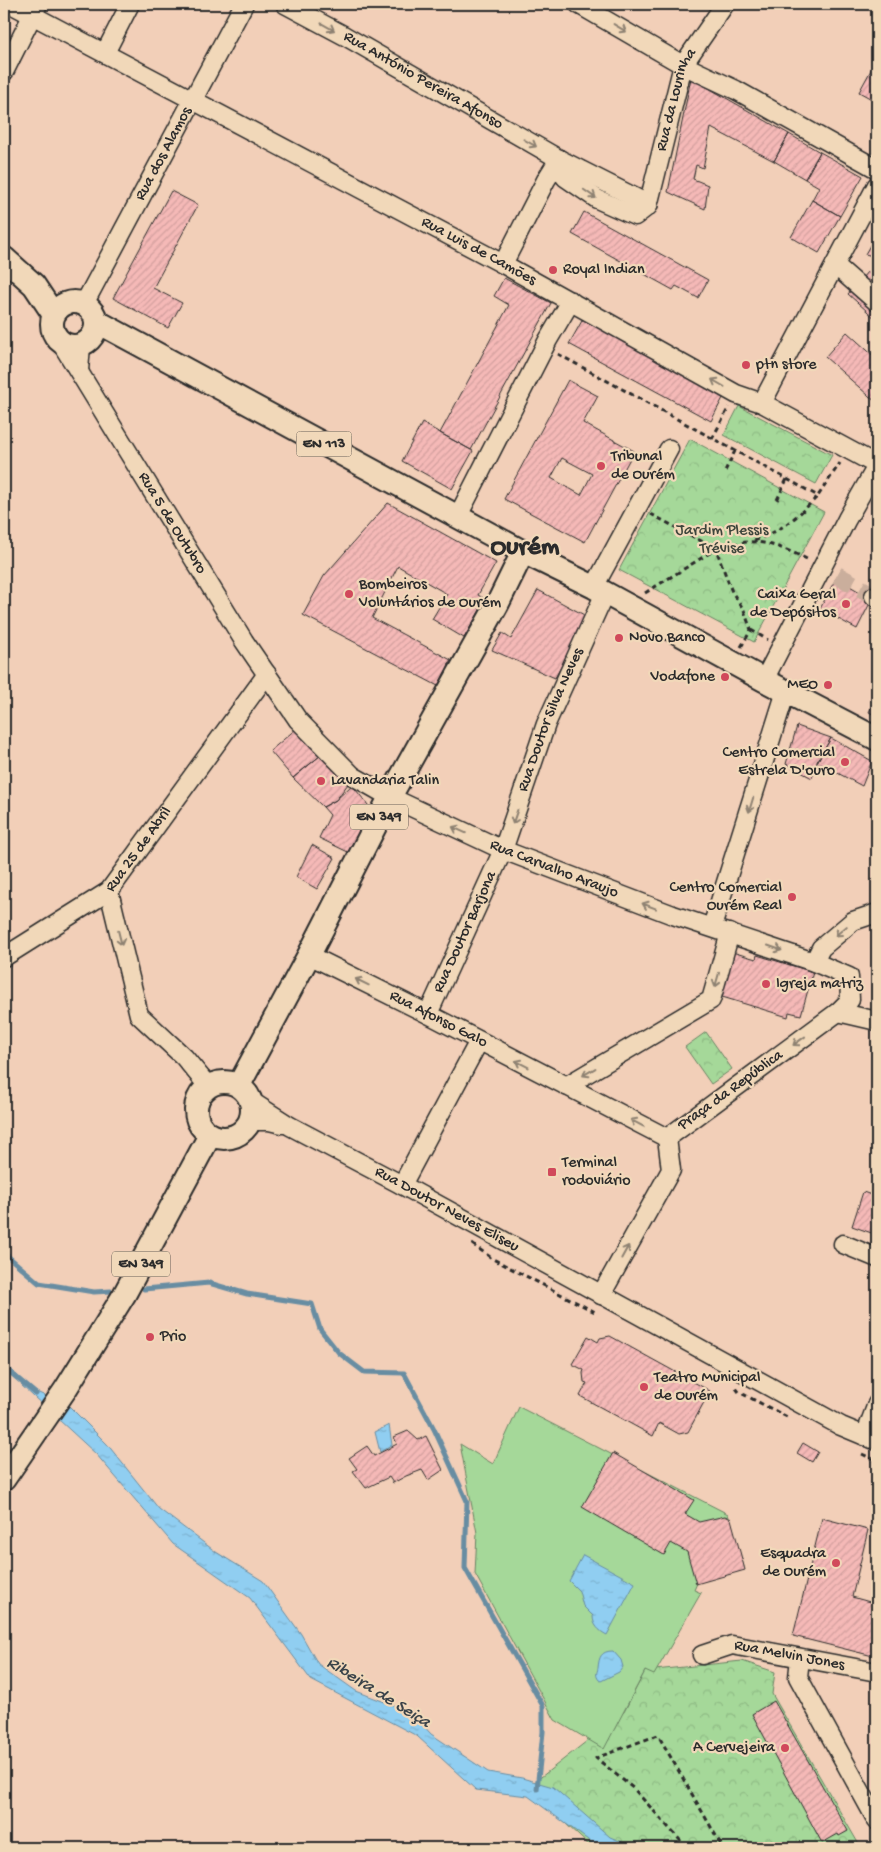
<svg xmlns="http://www.w3.org/2000/svg" width="881" height="1852" viewBox="0 0 881 1852" font-family="'Gochi Hand',sans-serif">
<defs>
<pattern id="park-crowns" width="20" height="18" patternUnits="userSpaceOnUse" patternTransform="scale(1.25)"><rect width="20" height="18" fill="#a5d899"/><path d="M2 6a3 3 0 1 1 6 0M12 15a3 3 0 1 1 6 0" fill="none" stroke="#8eba84"/></pattern>
<pattern id="water-ripples" width="26" height="14" patternUnits="userSpaceOnUse" patternTransform="scale(1.25)"><rect width="26" height="14" fill="#90cef1"/><path d="M2 4q2-2 4 0t4 0M15 11q2-2 4 0t4 0" fill="none" stroke="#7cb1cf"/></pattern>
<pattern id="building-hatch" width="6" height="6" patternUnits="userSpaceOnUse" patternTransform="scale(1.25)"><rect width="6" height="6" fill="#f5b9b7"/><path d="M-1 1l2-2M0 6l6-6M5 7l2-2" fill="none" stroke="#d29f9e"/></pattern>
</defs>
<rect width="100%" height="100%" fill="#f2cfb8"/>
<filter id="ink" filterUnits="userSpaceOnUse"><feTurbulence type="fractalNoise" baseFrequency=".02" numOctaves="2"/><feDisplacementMap in="SourceGraphic" scale="10" xChannelSelector="R" yChannelSelector="G"/><feConvolveMatrix kernelMatrix="1 2 1 2 8 2 1 2 1" color-interpolation-filters="sRGB"/></filter>
<g filter="url(#ink)">
<!-- park -->
<path fill="url(#park-crowns)" stroke="#688262" d="M739 406 832 455 816 484 724 435Z
M690 439 824 512 754 642 619 570Z
M706 1032 732 1069 711 1084 685 1047Z
M742 1661 775 1672 772 1694 861 1848H592L527 1788 624 1712 645 1671Z"/>
<!-- garden -->
<path fill="#a5d899" stroke="#688262" d="M519 1407 728 1514 744 1567 698 1581 694 1590 701 1593 654 1675 645 1671 604 1749 555 1720 475 1574 477 1533 460 1444 493 1464Z"/>
<!-- water -->
<path fill="url(#water-ripples)" stroke="#688da2" d="M21 1385 70 1407 107 1444 159 1509 216 1552 263 1581 301 1634 318 1664 356 1691 411 1712 431 1734 488 1772 522 1778 553 1787 610 1837 637 1848H599L528 1796 476 1790 417 1736 311 1680 250 1598 173 1544 96 1454Z
M389 1425 392 1445 380 1452 375 1432Z
M583 1555 635 1583 607 1635C599 1631 593 1625 593 1616L583 1606 579 1591 569 1581Z
M613 1651 621 1660 623 1667 619 1672 601 1681 599 1680C595 1675 597 1673 598 1668 599 1657 601 1651 613 1651Z"/>
<g fill="none" stroke-linecap="round" stroke-linejoin="round">
<!-- stream -->
<path stroke="#688da2" stroke-width="5" d="M4 1253 39 1283 94 1292 111 1291
M144 1289 209 1283 247 1294 312 1304 320 1329 339 1353 364 1372 404 1373 434 1429 467 1501 465 1568 543 1706V1732L537 1789
M4 1367 36 1394"/>
</g>
<!-- building -->
<path fill="url(#building-hatch)" stroke="#2b2b2b" fill-rule="evenodd" d="M877 59V102L859 92Z
M691 78 789 134 774 161 711 128 703 168 696 165 693 179 708 185 705 209 668 192Z
M789 134 820 152 805 179 774 161Z
M820 152 863 176 840 216 812 200 819 187 805 179Z
M171 191 198 205 153 288 182 303 168 328 113 298Z
M812 200 840 216 819 253 791 237Z
M584 212 708 280 698 298 676 286 673 290 572 234Z
M877 233V257L865 254Z
M868 271 877 279V320L848 294Z
M504 278 551 303 471 450 440 433 509 305 494 296Z
M583 319 724 396 711 421 569 344Z
M847 332 877 359V403L825 357Z
M568 380 598 396 583 423 634 451 585 542 504 499ZM562 458 592 474 581 495 551 478Z
M422 423 473 451 452 489 402 461Z
M388 503 496 563 478 595 486 600 464 638 432 619 447 594 398 566 372 618 451 660 438 686 303 615 324 576Z
M836 578 872 599 857 629 820 609Z
M538 590 588 617 555 678 492 650 502 633 511 639Z
M877 696V716L869 712Z
M797 726 831 738 817 762 812 778 786 764Z
M297 728 321 755 293 778 270 751Z
M831 738 872 761 862 786 817 762Z
M321 755 348 784 336 800 323 807 293 778Z
M352 785 368 805 371 812 348 852 319 838 330 815 323 807 336 800Z
M312 845 335 858 317 889 296 877Z
M732 952 756 959 757 955 813 972 801 1015 789 1012 788 1017 719 996Z
M863 1192 877 1197V1235L852 1226Z
M588 1336 598 1342 600 1338 610 1336 710 1391 688 1432 679 1434 659 1423 653 1436 580 1396 587 1383 584 1382 583 1373 584 1370 572 1364Z
M408 1431 418 1440 426 1436 443 1470 428 1480 422 1470 406 1476 393 1483 389 1477 366 1488 353 1471 357 1469 349 1458 367 1446 374 1456 397 1444 394 1437Z
M803 1443 818 1452 812 1462 797 1453Z
M613 1453 694 1500 685 1514 699 1522 725 1516 731 1519 745 1570 696 1584 687 1552 671 1543 664 1555 582 1507Z
M822 1518 868 1530 852 1597 877 1604V1657L793 1636Z
M774 1701 848 1831 839 1836 838 1834 822 1843 752 1714Z"/>
<g fill="none" stroke-linecap="round" stroke-linejoin="round">
<!-- minor-tunnel -->
<path stroke="#caae9c" stroke-width="18" stroke-dasharray="18 9" stroke-linecap="butt" d="M837 575 874 596"/>
<defs>
<g id="minor">
<path id="s1" d="M11 4 503 264 736 394 762 403 877 465"/>
<path id="s2" d="M285 4 345 36 559 159 640 200 648 206"/>
<path d="M578 4 683 65 736 90 877 169"/>
<path d="M105 53 130 4"/>
<path d="M4 72 38 4"/>
<path d="M559 159 565 177 597 199 635 216 648 206"/>
<path id="s3" d="M648 206 683 65 725 4"/>
<path d="M503 264 546 180 559 159"/>
<path d="M835 265 877 302"/>
<path id="s4" d="M84 304 244 4"/>
<path id="s5" d="M60 341 244 641 298 720 353 776 390 797 503 850 673 915 814 962 849 977 850 1000 838 1012 667 1138 428 1014 309 955"/>
<path d="M79 371 81 345"/>
<path d="M762 403 877 185"/>
<path d="M458 516 548 340 571 301"/>
<path d="M594 587 669 449"/>
<path d="M874 596 877 598"/>
<path d="M764 680 847 519 877 466"/>
<path d="M109 891 139 1015 184 1057 208 1086"/>
<path d="M712 927 786 691"/>
<path id="s6" d="M4 957 109 891 267 674"/>
<path d="M814 962 821 948 853 921 877 913"/>
<path d="M838 1012 877 1021"/>
<path id="s7" d="M428 1014 503 850 546 724 605 593"/>
<path d="M566 1086 711 1000 730 933"/>
<path id="s8" d="M251 1101 290 1126 402 1185 841 1426 877 1441"/>
<path d="M250 1121H269L282 1124"/>
<path d="M402 1185 479 1041"/>
<path d="M843 1244 877 1258"/>
<path d="M601 1295 671 1170 667 1138"/>
<path d="M865 1436 877 1404"/>
<path id="s9" d="M702 1655 732 1645 877 1672"/>
<path d="M800 1658 798 1677 877 1821"/>
</g>
<path id="major" d="M4 258 34 285 54 315
M52 324a22 22 0 1 1 44 0a22 22 0 1 1-44 0Z
M96 321 523 552 594 587 764 680 877 739
M196 1110a28 28 0 1 1 56 0a28 28 0 1 1-56 0Z
M239 1085 309 955 390 797 497 605 523 552
M4 1479 65 1390 124 1295 210 1135"/>
</defs>
<!-- minor casing -->
<use href="#minor" stroke="#2b2b2b" stroke-width="21"/>
<!-- major casing -->
<use href="#major" stroke="#2b2b2b" stroke-width="26"/>
<!-- path -->
<path stroke="#2b2b2b" stroke-width="3" stroke-dasharray="5 4" stroke-linecap="butt" d="M558 354 818 496 840 463
M712 439 729 407
M725 471 735 451
M777 500 787 479
M754 541C783 530 797 517 818 496
M645 593 716 549 651 514
M751 630 768 640
M741 647 751 630 744 610 732 592 716 549C727 546 742 541 754 542 773 543 792 552 809 560
M472 1244 493 1259 595 1312
M736 1388 739 1392 789 1418
M862 1454 877 1461
M687 1848 634 1789 596 1758 658 1735 723 1848"/>
<!-- minor -->
<use href="#minor" stroke="#f1d8b9" stroke-width="18"/>
<!-- major -->
<use href="#major" stroke="#f1d8b9" stroke-width="22"/>
</g>
<!-- one-way arrows -->
<defs><path id="oneway-shaft" d="M-6 0H5M1.5-3L5.5 0L1.5 3" fill="none" stroke-width="1.6" stroke-linecap="round" stroke-linejoin="round" transform="scale(1.25)"/></defs>
<g stroke="#8e8272">
<use href="#oneway-shaft" transform="translate(328 27) rotate(29)"/>
<use href="#oneway-shaft" transform="translate(620 28) rotate(31)"/>
<use href="#oneway-shaft" transform="translate(530 143) rotate(30)"/>
<use href="#oneway-shaft" transform="translate(590 194) rotate(35)"/>
<use href="#oneway-shaft" transform="translate(718 383) rotate(-150)"/>
<use href="#oneway-shaft" transform="translate(751 805) rotate(107)"/>
<use href="#oneway-shaft" transform="translate(515 817) rotate(109)"/>
<use href="#oneway-shaft" transform="translate(459 830) rotate(-155)"/>
<use href="#oneway-shaft" transform="translate(649 906) rotate(-159)"/>
<use href="#oneway-shaft" transform="translate(841 931) rotate(140)"/>
<use href="#oneway-shaft" transform="translate(120 938) rotate(76)"/>
<use href="#oneway-shaft" transform="translate(775 948) rotate(19)"/>
<use href="#oneway-shaft" transform="translate(717 980) rotate(106)"/>
<use href="#oneway-shaft" transform="translate(362 982) rotate(-154)"/>
<use href="#oneway-shaft" transform="translate(799 1041) rotate(144)"/>
<use href="#oneway-shaft" transform="translate(522 1064) rotate(-153)"/>
<use href="#oneway-shaft" transform="translate(589 1072) rotate(149)"/>
<use href="#oneway-shaft" transform="translate(637 1123) rotate(-152)"/>
<use href="#oneway-shaft" transform="translate(625 1252) rotate(-61)"/>
</g>
</g>
<!-- markers -->
<g fill="#d1495b" stroke="#f1d8b9" stroke-width="2">
<circle cx="553" cy="270" r="5"/>
<circle cx="746" cy="365" r="5"/>
<circle cx="601" cy="466" r="5"/>
<circle cx="349" cy="594" r="5"/>
<circle cx="846" cy="604" r="5"/>
<circle cx="619" cy="638" r="5"/>
<circle cx="725" cy="677" r="5"/>
<circle cx="828" cy="685" r="5"/>
<circle cx="845" cy="762" r="5"/>
<circle cx="321" cy="781" r="5"/>
<circle cx="792" cy="897" r="5"/>
<circle cx="766" cy="984" r="5"/>
<rect x="547" y="1167" width="10" height="10" rx="2.5"/>
<circle cx="150" cy="1337" r="5"/>
<circle cx="644" cy="1387" r="5"/>
<circle cx="836" cy="1563" r="5"/>
<circle cx="785" cy="1748" r="5"/>
</g>
<g text-anchor="middle" dominant-baseline="central" stroke-width="4.5" stroke-linejoin="round" paint-order="stroke">
<!-- shield labels -->
<g fill="#f1d8b9" stroke="#665f56" stroke-width="1">
<rect x="296.5" y="431.5" width="55" height="25" rx="4"/>
<rect x="350" y="804.5" width="58" height="25" rx="4"/>
<rect x="112" y="1251.5" width="58" height="25" rx="4"/>
</g>
<g font-size="15" font-weight="bold" fill="#2b2b2b">
<text x="324" y="444">EN 113</text>
<text x="379" y="817">EN 349</text>
<text x="141" y="1264">EN 349</text>
</g>
<!-- street labels -->
<g font-size="16" fill="#2b2b2b" stroke="#f1d8b9">
<text stroke="none"><textPath href="#s2" startOffset="158">Rua António Pereira Afonso</textPath></text>
<text stroke="none"><textPath href="#s3" startOffset="110">Rua da Lourinha</textPath></text>
<text stroke="none"><textPath href="#s4" startOffset="170">Rua dos Alamos</textPath></text>
<text stroke="none"><textPath href="#s1" startOffset="529">Rua Luis de Camões</textPath></text>
<text stroke="none"><textPath href="#s5" startOffset="214">Rua 5 de Outubro</textPath></text>
<text stroke="none"><textPath href="#s7" startOffset="319">Rua Doutor Silva Neves</textPath></text>
<text stroke="none"><textPath href="#s6" startOffset="175">Rua 25 de Abril</textPath></text>
<text stroke="none"><textPath href="#s5" startOffset="748">Rua Carvalho Araujo</textPath></text>
<text stroke="none"><textPath href="#s7" startOffset="90">Rua Doutor Barjona</textPath></text>
<text transform="translate(438 1020) rotate(27)">Rua Afonso Galo</text>
<text transform="translate(731 1091) rotate(-36)">Praça da República</text>
<text stroke="none"><textPath href="#s8" startOffset="224">Rua Doutor Neves Eliseu</textPath></text>
<text stroke="none"><textPath href="#s9" startOffset="90">Rua Melvin Jones</textPath></text>
</g>
<!-- poi labels -->
<g font-size="16" fill="#2b2b2b" stroke="#f1d8b9" text-anchor="start">
<text x="563" y="270">Royal Indian</text>
<text x="756" y="365">ptn store</text>
<text x="611" y="457">Tribunal<tspan x="611" dy="18">de Ourém</tspan></text>
<text x="359" y="585">Bombeiros<tspan x="359" dy="18">Voluntários de Ourém</tspan></text>
<text x="836" y="595" text-anchor="end">Caixa Geral<tspan x="836" dy="18">de Depósitos</tspan></text>
<text x="629" y="638">Novo Banco</text>
<text x="715" y="677" text-anchor="end">Vodafone</text>
<text x="818" y="685" text-anchor="end">MEO</text>
<text x="835" y="753" text-anchor="end">Centro Comercial<tspan x="835" dy="18">Estrela D'ouro</tspan></text>
<text x="331" y="781">Lavandaria Talin</text>
<text x="782" y="888" text-anchor="end">Centro Comercial<tspan x="782" dy="18">Ourém Real</tspan></text>
<text x="776" y="984">Igreja matriz</text>
<text x="562" y="1163">Terminal<tspan x="562" dy="18">rodoviário</tspan></text>
<text x="160" y="1337">Prio</text>
<text x="654" y="1378">Teatro Municipal<tspan x="654" dy="18">de Ourém</tspan></text>
<text x="826" y="1554" text-anchor="end">Esquadra<tspan x="826" dy="18">de Ourém</tspan></text>
<text x="775" y="1748" text-anchor="end">A Cervejeira</text>
</g>
<!-- park labels -->
<g font-size="16" fill="#3d453c" stroke="#f1d8b9">
<text x="722" y="531">Jardim Plessis<tspan x="722" dy="18">Trévise</tspan></text>
</g>
<!-- water labels -->
<g font-size="18" font-style="italic" fill="#3a4349" stroke="#f1d8b9">
<text transform="translate(378 1693) rotate(32)">Ribeira de Seiça</text>
</g>
<!-- town labels -->
<g font-size="26" font-weight="bold" fill="#2b2b2b" stroke="#f1d8b9">
<text x="525" y="548">Ourém</text>
</g>
</g>
<!-- margin -->
<rect width="881" height="1852" fill="none" stroke="#f1d8b9" stroke-width="20"/>
<rect x="10" y="10" width="861" height="1832" fill="none" stroke="#2b2b2b" stroke-width="2" filter="url(#ink)"/>
</svg>
